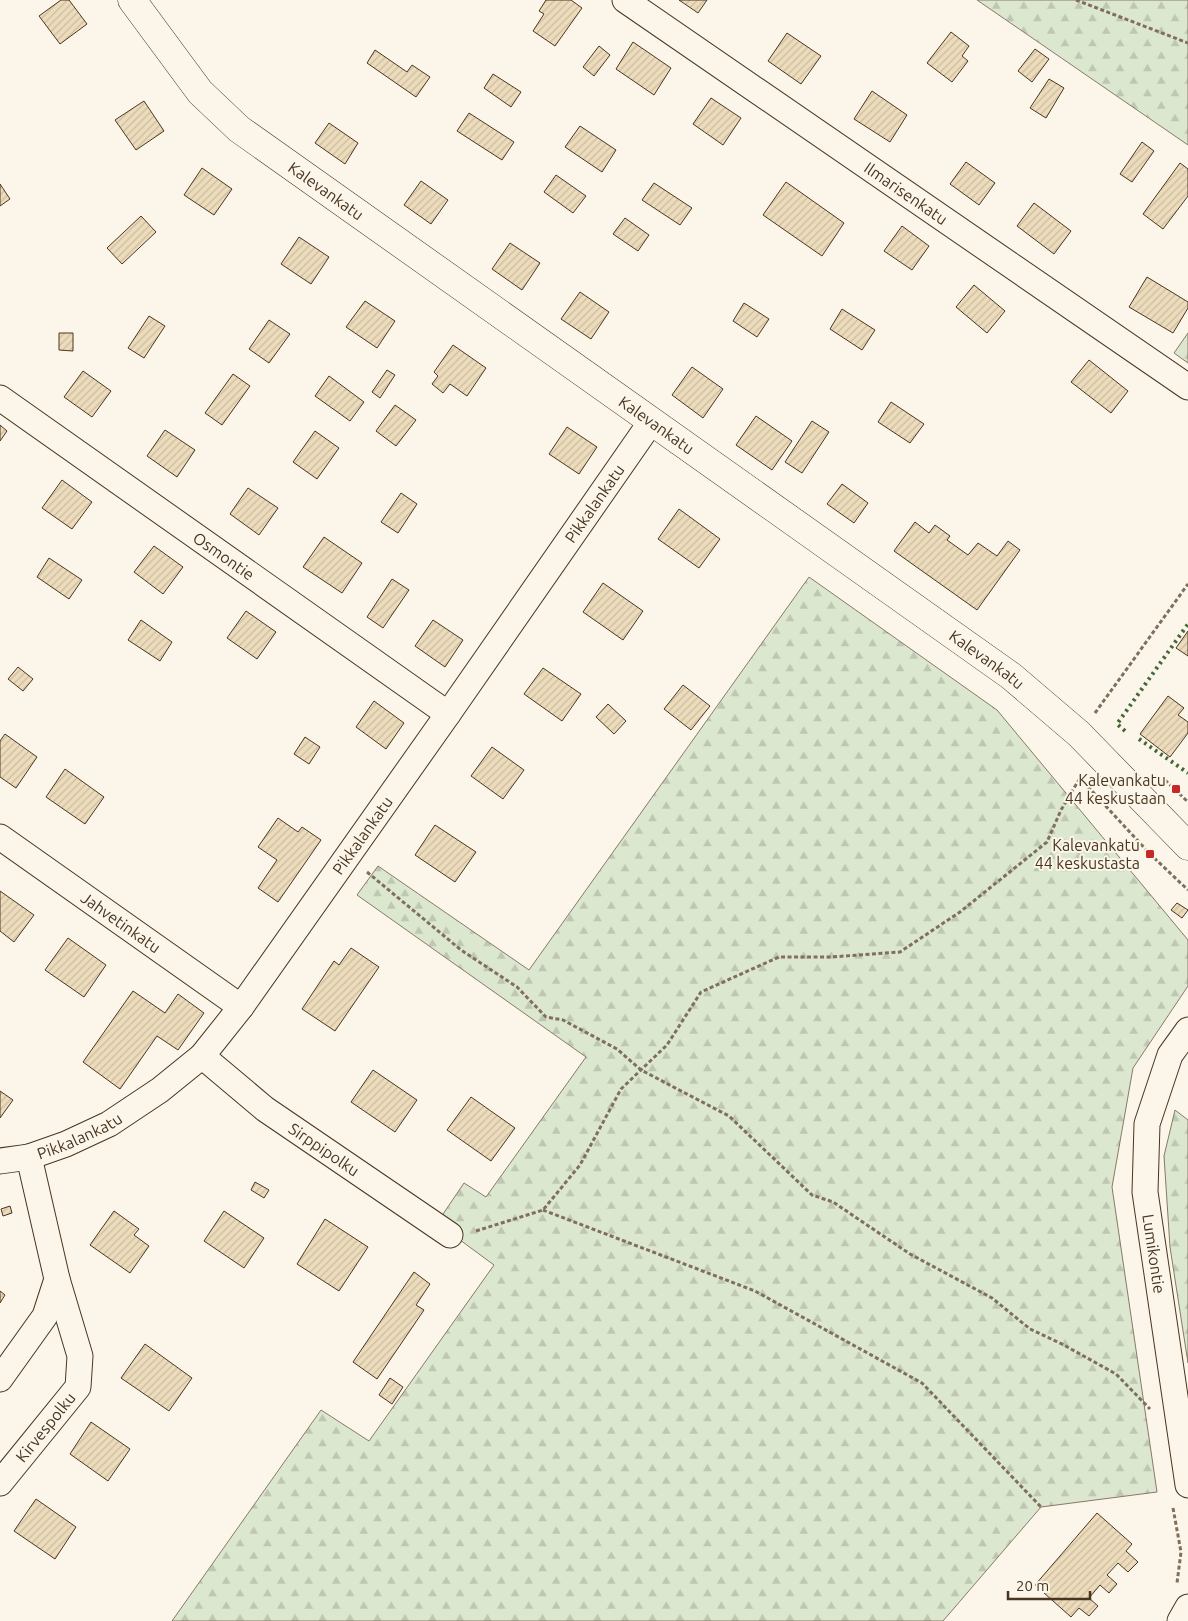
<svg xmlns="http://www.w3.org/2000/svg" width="1188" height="1621" viewBox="0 0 1188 1621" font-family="Ubuntu,sans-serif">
<defs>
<pattern id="forest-firs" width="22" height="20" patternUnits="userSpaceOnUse" patternTransform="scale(1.25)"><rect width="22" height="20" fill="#dce7d0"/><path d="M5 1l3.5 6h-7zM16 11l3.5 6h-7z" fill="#bec7b2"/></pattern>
<pattern id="building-hatch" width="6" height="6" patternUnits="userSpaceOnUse" patternTransform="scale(1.25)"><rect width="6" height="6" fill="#ecdcbc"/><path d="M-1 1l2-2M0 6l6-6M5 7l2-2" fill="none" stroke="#ccbda1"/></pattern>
</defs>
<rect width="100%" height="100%" fill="#fbf6e9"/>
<!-- forest -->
<path fill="url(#forest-firs)" stroke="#887966" d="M977 0H1188V145Z
M1188 333V363L1174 353Z
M809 577 997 710 1188 940V986L1133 1068 1112 1187 1157 1492 1041 1507 943 1621H172L321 1410 369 1441 494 1265 437 1223 464 1183 486 1197 586 1057 357 895 378 866 529 970Z
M1175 1110 1188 1120V1363L1170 1247 1164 1156Z"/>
<!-- building -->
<path fill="url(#building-hatch)" stroke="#4a3520" d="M61 0H69L87 24 60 44 39 16Z
M546 0H571L582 8 555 46 533 31 544 14 539 11Z
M679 0H707L698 13Z
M951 32 969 46 962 56 968 61 952 82 927 63Z
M787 33 821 56 801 84 768 61Z
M633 42 671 68 654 95 616 69Z
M599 46 610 55 594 76 583 67Z
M1035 49 1049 59 1032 82 1018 71Z
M375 50 407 72 412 65 430 77 416 97 367 63Z
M493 74 521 92 511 107 484 88Z
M1049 79 1064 88 1046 118 1030 108Z
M872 91 907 115 890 142 854 119Z
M711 98 741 118 723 145 693 124Z
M144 101 164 131 136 150 115 120Z
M469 113 514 142 502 160 457 131Z
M329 123 358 143 345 164 315 143Z
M580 126 616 150 602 172 565 147Z
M1142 142 1154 151 1132 182 1120 174Z
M966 162 995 183 979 205 950 184Z
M1180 163 1188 169V196L1163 229 1143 214Z
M202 168 232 189 214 215 184 195Z
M556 175 586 196 573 213 544 192Z
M421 181 448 200 431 224 404 205Z
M786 182 844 223 822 256 763 215Z
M654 183 692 208 680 225 642 200Z
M0 184 10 199 0 206Z
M1034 203 1071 231 1054 254 1017 226Z
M141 216 156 232 122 264 107 248Z
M625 218 649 235 638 251 613 234Z
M902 226 929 246 912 270 884 251Z
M299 237 329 257 311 284 281 264Z
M510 243 540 263 522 290 492 269Z
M1147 277 1188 302V308L1173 333 1129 307Z
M974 285 1005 311 987 333 956 307Z
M580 292 609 312 591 339 561 319Z
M365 301 395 321 377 348 346 327Z
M744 303 769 319 757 337 733 321Z
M842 309 875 330 862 350 830 329Z
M149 316 165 326 144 358 128 348Z
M269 320 290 334 269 363 249 349Z
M59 333H73V351L59 350Z
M453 345 486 368 467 396 450 384 443 393 432 384 438 376 434 372Z
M1089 360 1128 391 1111 413 1071 382Z
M692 367 723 389 703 418 672 395Z
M387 370 395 375 380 398 372 392Z
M83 371 111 391 92 417 64 397Z
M233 374 250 386 222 425 205 413Z
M329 376 364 402 350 421 315 396Z
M891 402 924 424 910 443 878 422Z
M395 405 416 420 396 446 376 431Z
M756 416 792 441 772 470 736 445Z
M812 421 829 432 802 473 785 462Z
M0 425 7 431 0 441Z
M567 427 597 447 579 474 549 454Z
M165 430 195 450 177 477 147 456Z
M315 431 339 448 317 479 293 462Z
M62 480 92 502 72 529 42 508Z
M842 484 868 503 854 523 827 504Z
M248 488 278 508 259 535 230 514Z
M401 493 417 504 398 533 381 522Z
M679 509 720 539 699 568 658 539Z
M915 522 929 533 935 525 950 536 947 540 968 555 978 543 997 556 1008 541 1020 550 977 610 894 551Z
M324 537 362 563 342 593 303 567Z
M154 546 183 567 163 594 134 572Z
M49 558 82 580 69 599 37 577Z
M392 579 409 590 383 628 367 617Z
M603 583 643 611 623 640 583 612Z
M246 611 276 632 257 659 227 638Z
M141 620 172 642 160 661 128 640Z
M433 620 463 640 445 667 415 646Z
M1188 631V656L1176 648Z
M18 667 33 679 23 691 8 679Z
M543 668 581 694 562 721 524 694Z
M683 685 710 706 691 730 664 709Z
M1168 696 1184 708 1178 715 1188 722V733L1170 757 1140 734Z
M374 701 404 723 386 749 356 727Z
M608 704 626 721 614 734 596 717Z
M5 734 37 757 16 788 0 777V741Z
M305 737 320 747 309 764 294 754Z
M492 747 524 770 503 799 471 776Z
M65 769 104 797 85 824 46 797Z
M278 818 298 832 302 827 321 840 278 902 258 888 277 860 258 847Z
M435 825 476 852 455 882 415 855Z
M0 891 34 915 14 942 0 931Z
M1177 903 1188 910 1182 918 1171 910Z
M68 938 106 965 84 997 45 970Z
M351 948 379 967 335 1031 302 1009 334 961 339 965Z
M133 991 165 1013 178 994 204 1013 178 1050 157 1036 120 1089 83 1062Z
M373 1070 417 1100 395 1132 351 1102Z
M0 1091 13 1100 0 1118Z
M471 1097 515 1128 491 1161 447 1130Z
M255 1182 269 1190 264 1198 251 1190Z
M10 1206 12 1213 3 1216 1 1209Z
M114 1211 139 1229 134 1235 149 1246 130 1273 90 1245Z
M224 1211 264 1238 244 1268 204 1241Z
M325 1219 368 1247 339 1291 297 1264Z
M414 1272 430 1284 416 1305 424 1310 377 1379 353 1362Z
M0 1291 5 1295 0 1303Z
M145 1344 192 1378 169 1411 121 1378Z
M390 1378 403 1387 392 1404 379 1395Z
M91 1422 130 1449 108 1481 70 1454Z
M36 1499 76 1527 55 1559 14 1531Z
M1097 1513 1132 1544 1126 1551 1138 1562 1128 1572 1118 1563 1107 1575 1117 1584 1109 1593 1100 1585 1089 1598 1098 1606 1089 1616 1079 1608 1071 1617 1035 1585Z"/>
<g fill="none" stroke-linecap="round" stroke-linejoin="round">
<defs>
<g id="street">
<path id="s1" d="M625 0 1188 387"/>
<path id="s2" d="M0 398 448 714"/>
<path id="s3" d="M0 837 241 1007"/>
<path id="s4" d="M1188 1030 1170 1055 1147 1124 1145 1192 1188 1485"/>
<path id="s5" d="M202 1056 265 1109 450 1235"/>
<path id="s6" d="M0 1161 29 1157 66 1144 109 1124 160 1090 202 1056 241 1007 448 714 651 422"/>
<path d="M0 1379 45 1316 57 1279"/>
<path id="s7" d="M0 1483 78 1387 80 1356 57 1279 29 1157"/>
<path d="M1180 1621 1188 1607"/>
</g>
<g id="secondary">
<path id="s8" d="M132 0 200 92 239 129 1011 676 1079 734 1188 846"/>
</g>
</defs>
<!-- street casing -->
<use href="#street" stroke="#4a3520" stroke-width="27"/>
<!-- secondary casing -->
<use href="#secondary" stroke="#4a3520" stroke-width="29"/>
<!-- path -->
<path stroke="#7f6f5c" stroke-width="3" stroke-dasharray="4 2.5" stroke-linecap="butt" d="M1076 0 1188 43
M1095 713 1188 584
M1079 777 1150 854 1188 890
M1165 780 1188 802
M367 872 461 950 517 987 546 1017 563 1020 617 1049 641 1070 729 1116 812 1195 833 1202 910 1254 992 1298 1030 1329 1062 1344 1116 1374 1150 1409
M543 1210 755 1291 922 1383 1041 1507
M476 1231 543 1210 580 1165 621 1089 667 1045 701 992 779 957H831L900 952 960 912 1047 842 1061 810 1080 778
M1173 1508 1181 1552 1177 1583"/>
<!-- street -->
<use href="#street" stroke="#fbf6e9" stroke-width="25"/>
<!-- secondary -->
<use href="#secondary" stroke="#fbf6e9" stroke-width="28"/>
<!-- hedge -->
<path stroke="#436837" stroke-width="4" stroke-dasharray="2.5 4" stroke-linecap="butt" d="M1125 731 1117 724 1188 624
M1139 739 1188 773"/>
</g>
<!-- markers -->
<g fill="#c62828" stroke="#fbf6e9" stroke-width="2">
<rect x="1171" y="784" width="10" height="10" rx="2.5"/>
<rect x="1145" y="849" width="10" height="10" rx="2.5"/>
</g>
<g text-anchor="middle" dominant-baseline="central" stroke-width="4" stroke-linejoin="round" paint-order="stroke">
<!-- street labels -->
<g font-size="16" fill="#4a3520" stroke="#fbf6e9">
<text stroke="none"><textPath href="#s8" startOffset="275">Kalevankatu</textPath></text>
<text stroke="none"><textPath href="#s1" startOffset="341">Ilmarisenkatu</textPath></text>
<text stroke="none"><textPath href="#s8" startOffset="680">Kalevankatu</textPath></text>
<text stroke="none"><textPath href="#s6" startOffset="909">Pikkalankatu</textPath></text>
<text stroke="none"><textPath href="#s2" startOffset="274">Osmontie</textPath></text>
<text stroke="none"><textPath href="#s8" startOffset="1085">Kalevankatu</textPath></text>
<text stroke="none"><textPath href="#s6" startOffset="504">Pikkalankatu</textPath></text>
<text stroke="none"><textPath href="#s3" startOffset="148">Jahvetinkatu</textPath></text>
<text stroke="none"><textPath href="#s6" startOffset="84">Pikkalankatu</textPath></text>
<text stroke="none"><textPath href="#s5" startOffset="154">Sirppipolku</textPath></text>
<text stroke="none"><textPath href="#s4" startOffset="234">Lumikontie</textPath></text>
<text stroke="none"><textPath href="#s7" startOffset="72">Kirvespolku</textPath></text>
</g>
<!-- poi labels -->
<g font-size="16" fill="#4a3520" stroke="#fbf6e9" text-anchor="end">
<text x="1166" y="780">Kalevankatu<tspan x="1166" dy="18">44 keskustaan</tspan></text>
<text x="1140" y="845">Kalevankatu<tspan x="1140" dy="18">44 keskustasta</tspan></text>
</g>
</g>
<!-- scale -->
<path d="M1008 1591v8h82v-8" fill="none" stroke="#4a3520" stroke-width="2.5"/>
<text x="1016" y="1591" font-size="15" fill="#4a3520" stroke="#fbf6e9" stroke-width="4" paint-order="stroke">20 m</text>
</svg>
